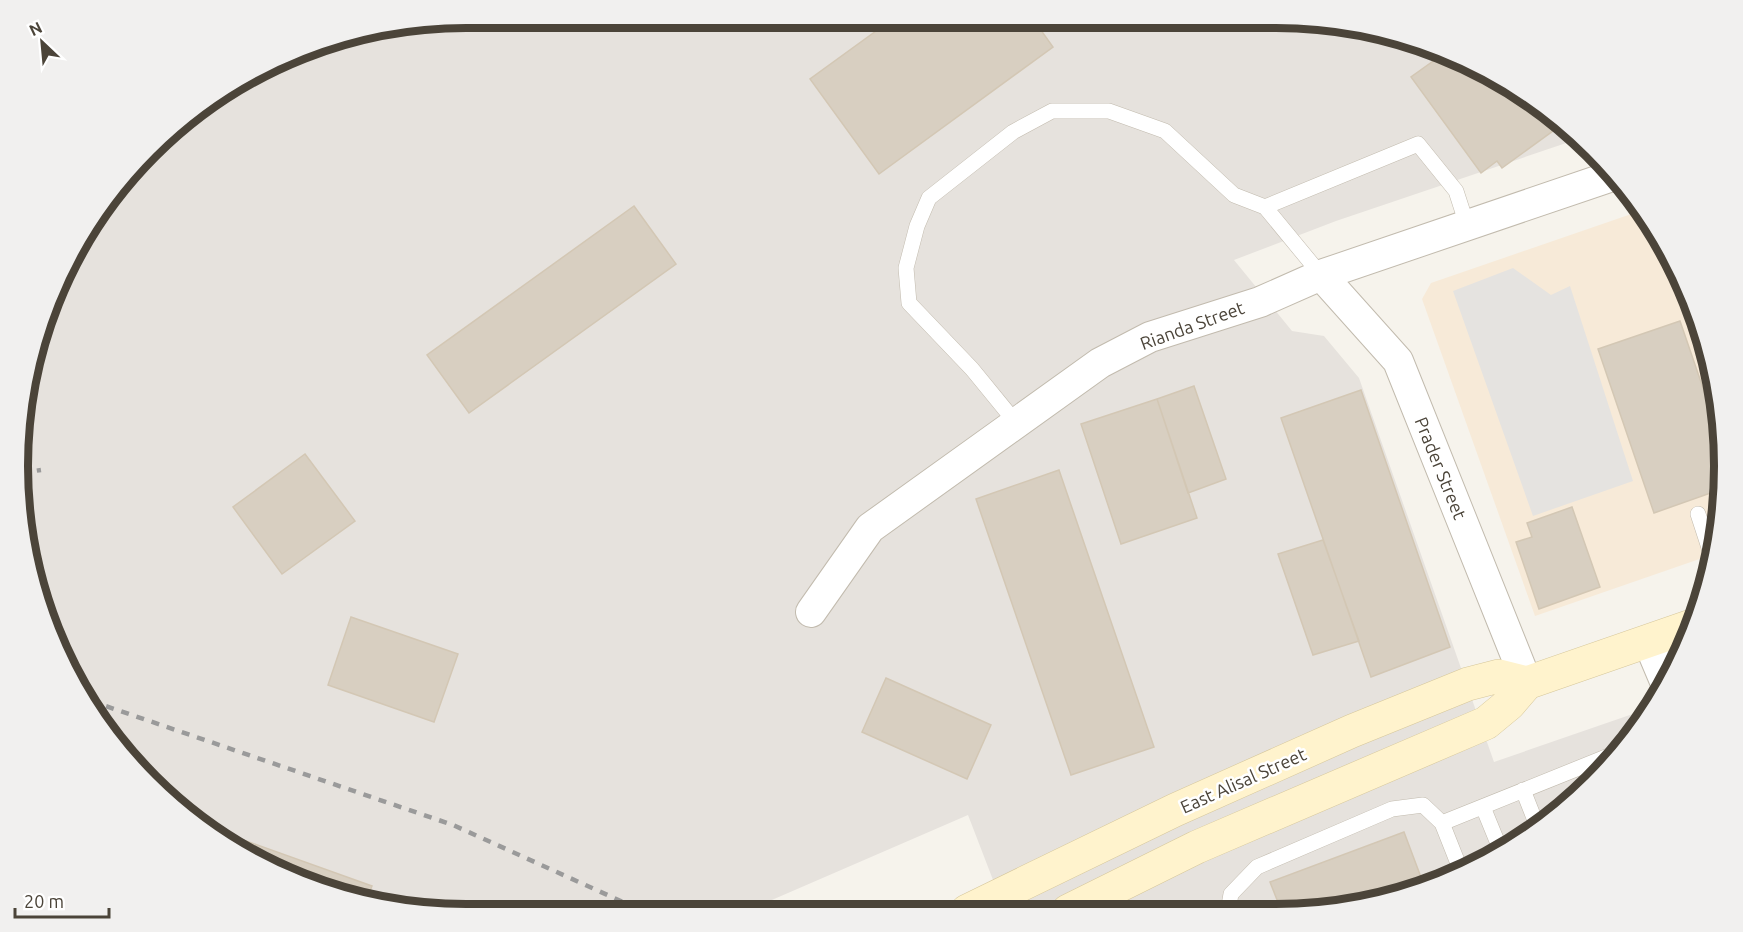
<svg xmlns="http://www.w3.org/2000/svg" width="1743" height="932" viewBox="0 0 1743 932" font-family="Ubuntu,sans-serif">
<rect width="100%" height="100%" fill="#f6f3ec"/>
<!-- commercial -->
<path fill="#f7ead8" d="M1643 210 1679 268 1710 350 1724 436 1721 524 1714 554 1535 616 1422 299 1431 283Z"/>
<!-- industrial -->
<path fill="#e6e2dd" d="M466 18 1306 19 1393 33 1501 78 1572 129 1581 138 1336 221 1234 260 1292 331 1324 336 1359 378 1494 762 1653 707 1614 762 1526 838 1421 890 1335 910 1005 911 968 815 744 912 437 913 350 899 242 854 129 762 52 638 19 496 33 350 93 217 193 111 322 42Z"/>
<!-- parking -->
<path fill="#e5e3e0" d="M1513 268 1551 295 1570 286 1633 481 1533 516 1453 291Z"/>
<!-- building -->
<path fill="#d8cfc1" stroke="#d3c7b4" stroke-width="1.5" d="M894 18 1033 19 1053 47 879 174 810 79Z
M1443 54 1501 78 1564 123 1502 168 1497 161 1481 173 1411 77Z
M634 206 676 264 469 413 427 355Z
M1680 321 1724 449 1722 489 1654 513 1598 349Z
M1194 386 1226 479 1188 493 1157 399Z
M1361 390 1450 647 1371 677 1281 418Z
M1157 399 1197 518 1121 544 1081 424Z
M305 454 355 521 282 574 233 507Z
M1059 470 1154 747 1071 775 976 499Z
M1572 507 1600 587 1539 609 1516 542 1532 537 1527 523Z
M1323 540 1359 641 1313 655 1278 554Z
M351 617 458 654 434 722 328 685Z
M886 678 991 725 967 779 862 732Z
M210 828 372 886 366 901 350 899 242 854Z
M1404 832 1425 888 1335 910H1281L1270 882Z
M1531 834 1526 838 1508 847 1506 842Z"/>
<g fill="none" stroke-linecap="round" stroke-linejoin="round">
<defs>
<path id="service" d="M1265 207 1418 144 1456 191 1467 225
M1017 424 972 369 909 303 906 268 917 226 929 198 1013 132 1052 111H1109L1165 131 1234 195 1265 207 1321 275
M1698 514 1713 560
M1523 790 1538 828
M1483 807 1501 851
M1442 823 1621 751
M1228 911 1231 894 1257 867 1392 809 1423 805 1442 823 1461 871"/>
<path id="minor" d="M1321 275 1398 361 1527 683
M811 612 870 528 1100 363 1150 337 1260 302 1321 275 1615 175
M1648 641 1667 686"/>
<path id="secondary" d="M967 911 1175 810 1352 731 1468 684 1499 676 1527 683
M1068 911 1197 847 1486 723 1509 704 1527 683 1694 625"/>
</defs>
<!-- service casing -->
<use href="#service" stroke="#c2bbae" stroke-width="16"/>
<!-- minor casing -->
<use href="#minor" stroke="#c2bbae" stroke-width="32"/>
<!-- secondary casing -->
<use href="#secondary" stroke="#d6c79b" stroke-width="34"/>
<!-- service -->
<use href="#service" stroke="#fff" stroke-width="15"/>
<!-- minor -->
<use href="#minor" stroke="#fff" stroke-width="30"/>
<!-- secondary -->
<use href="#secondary" stroke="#fff3cd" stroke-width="33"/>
<!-- rail -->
<path stroke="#9a9a9a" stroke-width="4.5" stroke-dasharray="8 8" stroke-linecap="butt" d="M21 473 41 470
M91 701 453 825 645 912"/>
</g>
<g text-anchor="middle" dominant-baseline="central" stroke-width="5" stroke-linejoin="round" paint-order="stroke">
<!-- street labels -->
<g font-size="18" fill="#4b4439" stroke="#fff">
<text transform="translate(1192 325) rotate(-20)">Rianda Street</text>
<text transform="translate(1441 468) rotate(68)">Prader Street</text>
<text transform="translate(1243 780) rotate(-24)">East Alisal Street</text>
</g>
</g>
<!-- crop -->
<path d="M0 0H1743V932H0ZM466 28H1276A438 438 0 0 1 1714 466V466A438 438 0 0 1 1276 904H466A438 438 0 0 1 28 466V466A438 438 0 0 1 466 28Z" fill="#f1f0ef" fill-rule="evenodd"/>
<path fill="none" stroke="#4b4439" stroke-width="8" d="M466 28H1276A438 438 0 0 1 1714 466V466A438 438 0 0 1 1276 904H466A438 438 0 0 1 28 466V466A438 438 0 0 1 466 28Z"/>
<!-- north arrow -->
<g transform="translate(42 42) rotate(334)" stroke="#ffffff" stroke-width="4.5" paint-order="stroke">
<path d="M0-4.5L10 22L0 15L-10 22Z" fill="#4b4439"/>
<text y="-9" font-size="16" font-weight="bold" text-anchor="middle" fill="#4b4439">N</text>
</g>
<!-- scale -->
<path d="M15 908v9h94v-9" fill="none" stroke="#4b4439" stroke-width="3"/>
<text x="24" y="908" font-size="18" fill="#4b4439" stroke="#ffffff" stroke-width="4.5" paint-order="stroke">20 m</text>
</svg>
